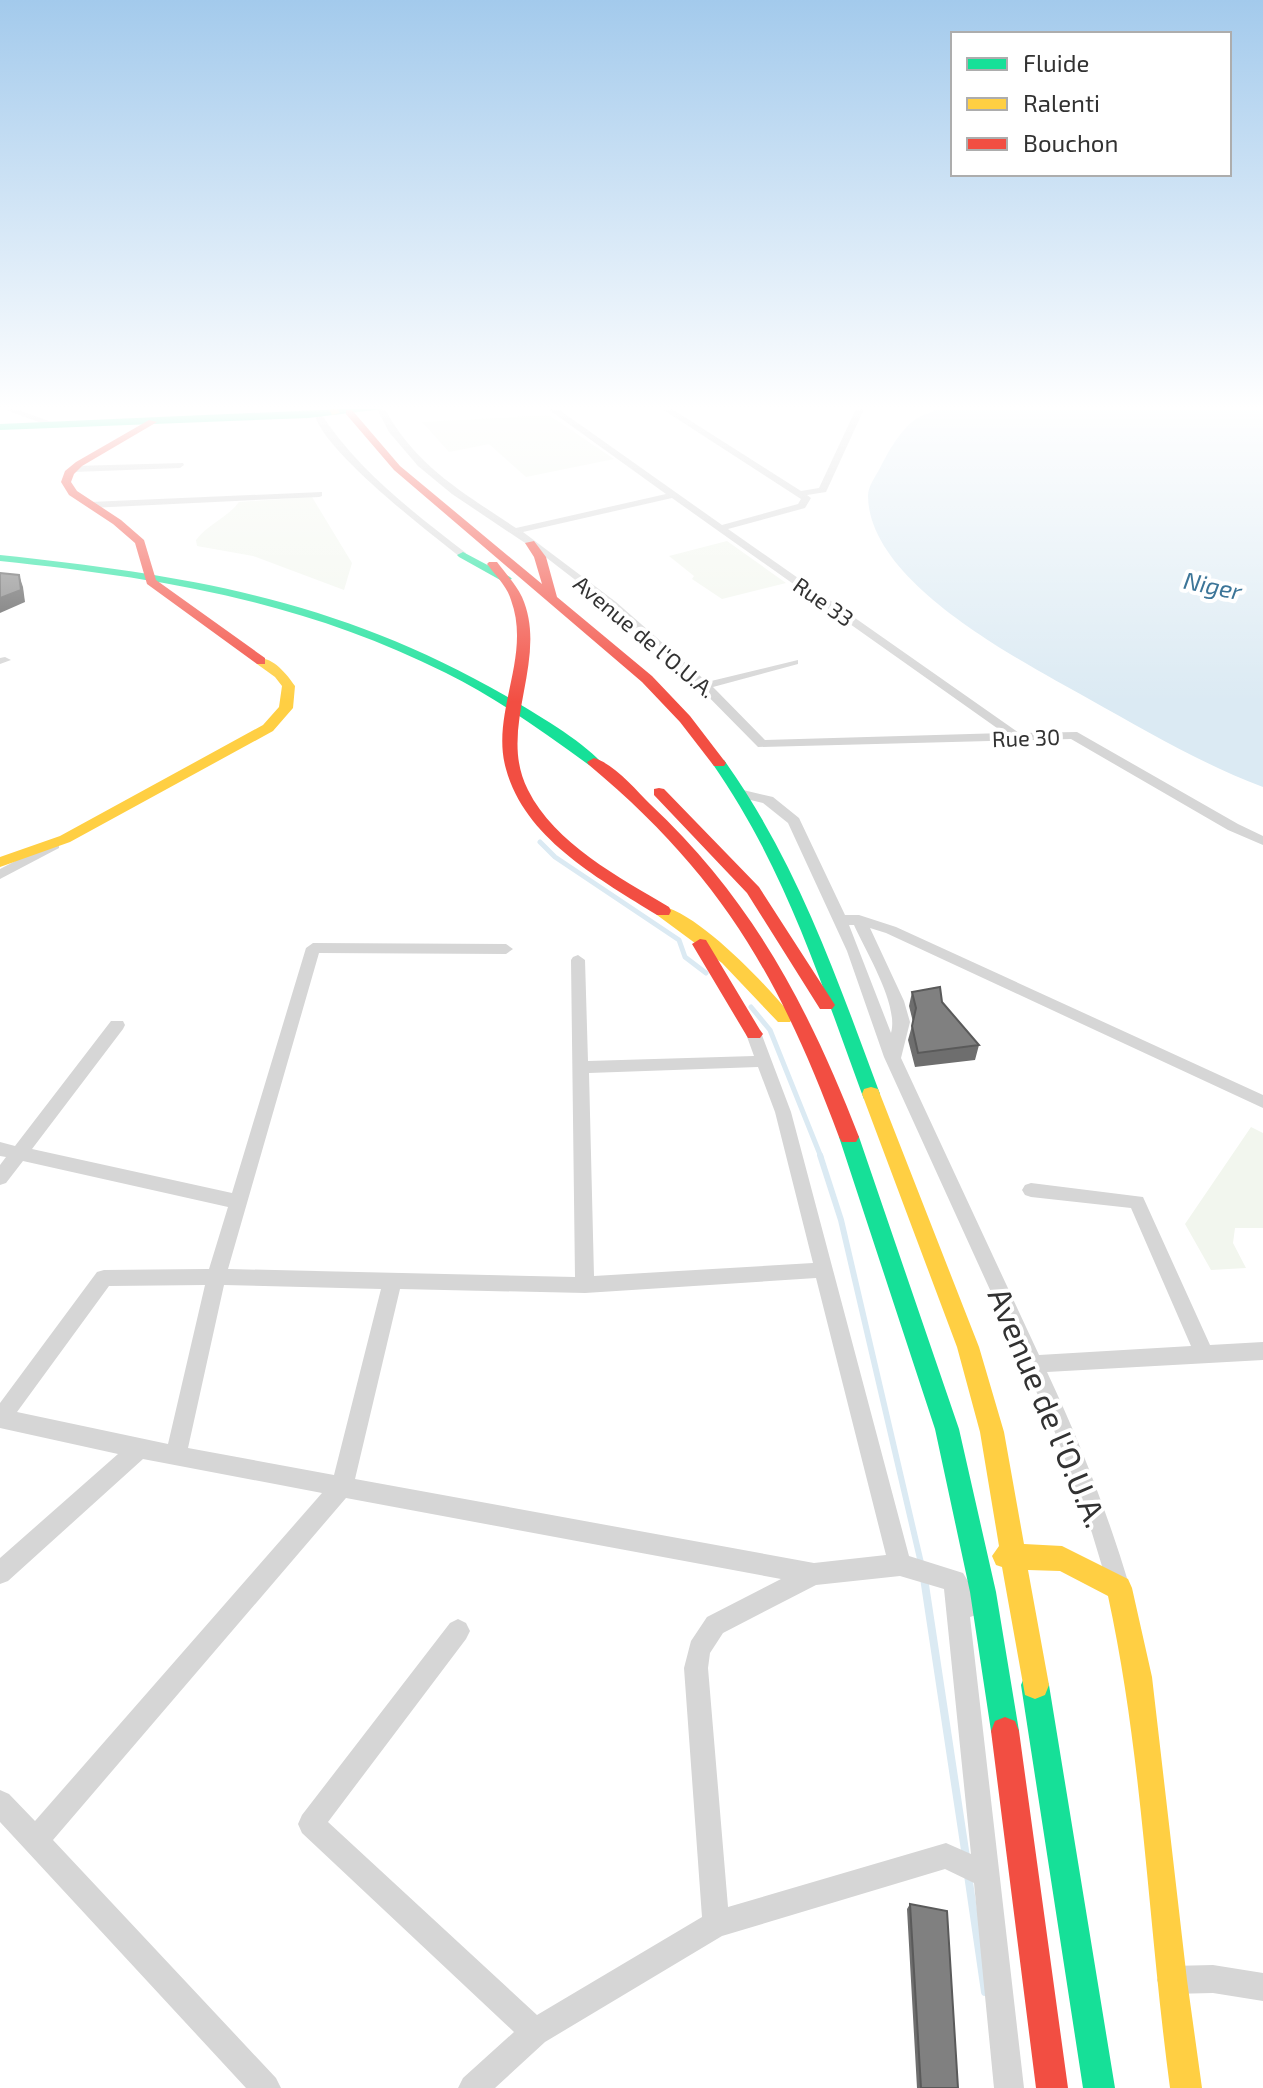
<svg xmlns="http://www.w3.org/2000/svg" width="1263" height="2088" viewBox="0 0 1263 2088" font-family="'Exo 2',sans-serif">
<rect width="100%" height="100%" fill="#fff"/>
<!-- green -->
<path fill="#f2f6ee" d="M549 415 614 459 526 477 489 444 449 452 422 422Z
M312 497 352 563 344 590 253 556 197 546 196 540C208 524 227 518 239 502Z
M727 541 786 583 722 599 692 579 694 576 669 556Z
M1251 1127 1263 1133V1228H1235L1233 1243 1246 1268 1211 1270 1185 1224Z"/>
<!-- water -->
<path fill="#dbeaf3" d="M938 409H1263V787C1202 764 1146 731 1089 699 1022 661 869 584 868 496 868 486 876 476 880 468 888 452 901 429 916 419 923 414 931 413 938 409Z"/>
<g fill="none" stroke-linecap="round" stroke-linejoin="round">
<!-- stream-far2 -->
<path stroke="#dbeaf3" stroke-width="5" d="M540 842 555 857 679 940 685 957 706 973
M751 1007 770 1030 821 1157"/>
<!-- stream-far1 -->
<path stroke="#dbeaf3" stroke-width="6" d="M820 1155 841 1220 921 1563"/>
<!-- stream -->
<path stroke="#dbeaf3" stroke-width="8" d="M924 1578 966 1857
M968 1875 985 1992"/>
<!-- street -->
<path fill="#d6d6d6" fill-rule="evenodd" d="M3 409H16L62 426 55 428Z
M377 409H385C416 467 464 493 516 528L666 494 548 409H558L722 525 798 504 801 499 662 409H672L801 491 819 488 856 409H864L826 492 807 495 811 498 805 508 728 529 1019 733 1077 732 1238 824 1263 836V845L1228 830 1071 739 758 747 686 674 609 606 543 555 452 494 418 466 389 432ZM672 498 717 530 1004 733 765 740 713 687 798 664V660L707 682 616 602 523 532Z
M314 412H320C356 469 414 513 466 553V557H460L445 545C415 521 320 447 314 412Z
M183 463 184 465 180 468 74 472 70 469 74 466Z
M322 492V496L319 497 90 508 85 505 90 502Z
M0 658 5 657 11 660 0 664Z
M743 790 773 797 799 818 845 915H859L896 927 1263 1095V1108L886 933 870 928 904 1001 910 1022 901 1058 1039 1355 1191 1346 1131 1208 1031 1197 1025 1195 1022 1190 1025 1185 1031 1183 1143 1197 1210 1345 1263 1342V1360L1047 1372C1080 1442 1108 1514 1130 1588L1127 1596 1119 1599 1111 1596 1092 1533 1057 1437 884 1057 847 951 788 823 763 803 738 797 737 794ZM849 925H854C866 952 899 1005 891 1033Z
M54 841 59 842V848L0 879V869Z
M313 943 506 944 513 949 506 954 319 953 228 1269 575 1277 571 960 573 957 578 955 585 960 588 1061 754 1056 746 1034 754 1028 760 1030 791 1112 909 1556 963 1573 983 1606 979 1614 970 1617 1024 2088H994L974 1883 945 1869 722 1936 545 2042 495 2088H458L463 2078 514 2032 302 1833 298 1824 302 1815 450 1623 458 1619 466 1623 470 1631 466 1639 328 1822 537 2015 702 1917 684 1668 691 1641 707 1617 781 1579 346 1498 53 1840 276 2078 281 2088H246L0 1822V1790L9 1794 35 1821 322 1493 143 1459 8 1581 0 1584V1558L118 1454 0 1428V1403L97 1272 104 1270 209 1269 228 1207 23 1161 6 1183 0 1185V1165L6 1157 0 1156V1142L15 1146 111 1021H123L125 1025 123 1029 32 1149 232 1193 306 948ZM758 1067 775 1112 813 1263 594 1276 589 1073ZM816 1278 886 1555 814 1563 355 1479 400 1289 585 1293ZM205 1285 168 1444 17 1412 109 1286ZM224 1285 381 1289 334 1475 188 1448ZM900 1576 944 1589 971 1854 946 1843 728 1907 708 1668 710 1653 723 1633 816 1585Z
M1213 1965 1263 1973V2001L1213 1993 1171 1994 1161 1990 1157 1980 1161 1970 1171 1966Z"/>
<!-- fast -->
<path fill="#16e098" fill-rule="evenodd" d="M344 409H383L308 418 0 430V424Z
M463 552 510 577 512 579 502 581 459 557 457 555Z
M0 555C188 575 340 600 506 696 533 712 580 739 601 762L594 766 589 765C543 732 497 698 446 673 300 600 160 578 0 561Z
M719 759 724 760C798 864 836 976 880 1094L878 1099H864L862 1094C819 977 784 866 712 763Z
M849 1130 856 1132 859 1137 959 1429 996 1592 1019 1731 1015 1741 1005 1745 995 1741 991 1731 970 1592 935 1429 839 1137 842 1132Z
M1035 1671 1045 1675 1049 1685 1115 2088H1083L1021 1685 1025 1675Z"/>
<!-- slow -->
<path fill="#ffcf43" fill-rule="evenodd" d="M329 409H338L340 413 332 415Z
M257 658C273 657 286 673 295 686L293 708 273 731 70 842 0 867V857L60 836 263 725 279 707 282 686 275 677 257 664Z
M663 906C702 917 764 982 790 1014L793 1018 790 1022H778L722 963 657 915 655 911 657 907Z
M871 1087 878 1089 880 1094 979 1347 1004 1432 1024 1544 1062 1546 1128 1579 1132 1588 1152 1677 1187 1980 1202 2088H1170C1148 1924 1143 1757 1108 1596L1060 1571 1028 1570 1049 1685 1045 1695 1035 1699 1025 1695 1002 1567 996 1565 992 1556 999 1546 980 1432 957 1347 862 1094 864 1089Z"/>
<!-- jam -->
<path fill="#f24e42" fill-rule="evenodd" d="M346 410H352L400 466 542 584 534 557 525 543 534 541 546 557 557 597 652 676 690 716 726 763 724 766H714L680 722 642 682 394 470 346 414Z
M149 420 157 422 82 466 74 474 71 482 77 491 121 520 144 540 156 580 265 658V664H257L147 584 135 543 113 524 69 495 61 482 65 471 76 462Z
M489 562H497C505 573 516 584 522 597 550 660 496 728 528 790 555 844 619 877 669 907L671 911 669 915H657C600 879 525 839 506 769 490 713 532 657 511 600 507 586 495 575 487 564Z
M594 758C614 764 635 789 650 804 752 899 809 1008 859 1137L856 1142H842L839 1137C780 978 721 875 589 765L587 762Z
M659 788 664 789 759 887 835 1005 832 1009H820L747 893 654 795V789Z
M700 939 706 940 760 1030 763 1034 760 1038H748L692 944Z
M1005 1717 1015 1721 1019 1731 1068 2088H1036L991 1731 995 1721Z"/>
</g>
<!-- wall -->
<path fill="#6e6e6e" d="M912 992 942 1002 979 1045 975 1060 915 1067 908 1040 913 1022 909 1006Z
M910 1904 958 2088H917L907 1909Z"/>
<!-- shaded-wall -->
<path fill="#5a5a5a" d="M19 575 23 587 25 602 0 613V598Z"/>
<!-- building -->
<path fill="#808080" stroke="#5a5a5a" stroke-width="2" d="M0 573 19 575 21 590 0 598Z
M940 987 942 1002 979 1045 918 1053 912 1026 916 1008 912 992Z
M910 1904 947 1911 958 2088H921Z"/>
<!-- sky -->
<linearGradient id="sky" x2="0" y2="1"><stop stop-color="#a3caec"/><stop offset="0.58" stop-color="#fff"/><stop offset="1" stop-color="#fff" stop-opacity="0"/></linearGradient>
<rect width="1263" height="702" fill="url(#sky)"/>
<g text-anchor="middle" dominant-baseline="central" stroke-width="8" stroke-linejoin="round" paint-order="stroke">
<!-- far-street labels -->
<g font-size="22" fill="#323232" stroke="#fff">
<text transform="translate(824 601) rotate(35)">Rue 33</text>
<text transform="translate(645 636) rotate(40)">Avenue de l'O.U.A.</text>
<text transform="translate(1026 737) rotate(-2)">Rue 30</text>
</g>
<!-- far-water labels -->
<g font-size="24" font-style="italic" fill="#3c7598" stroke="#fff">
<text transform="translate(1213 585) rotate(12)">Niger</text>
</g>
<!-- near-street labels -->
<g font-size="32" fill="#323232" stroke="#fff">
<text transform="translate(1049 1407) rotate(67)">Avenue de l'O.U.A.</text>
</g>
</g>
<!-- legend -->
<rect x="951" y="32" width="280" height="144" fill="#ffffff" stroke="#adadad" stroke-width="2"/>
<rect x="967" y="58" width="40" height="12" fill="#16e098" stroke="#adadad" stroke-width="2"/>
<text x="1023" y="72" font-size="24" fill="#323232">Fluide</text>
<rect x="967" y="98" width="40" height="12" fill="#ffcf43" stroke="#adadad" stroke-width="2"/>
<text x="1023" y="112" font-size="24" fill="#323232">Ralenti</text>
<rect x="967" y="138" width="40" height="12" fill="#f24e42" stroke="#adadad" stroke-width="2"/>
<text x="1023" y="152" font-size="24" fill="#323232">Bouchon</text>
</svg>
